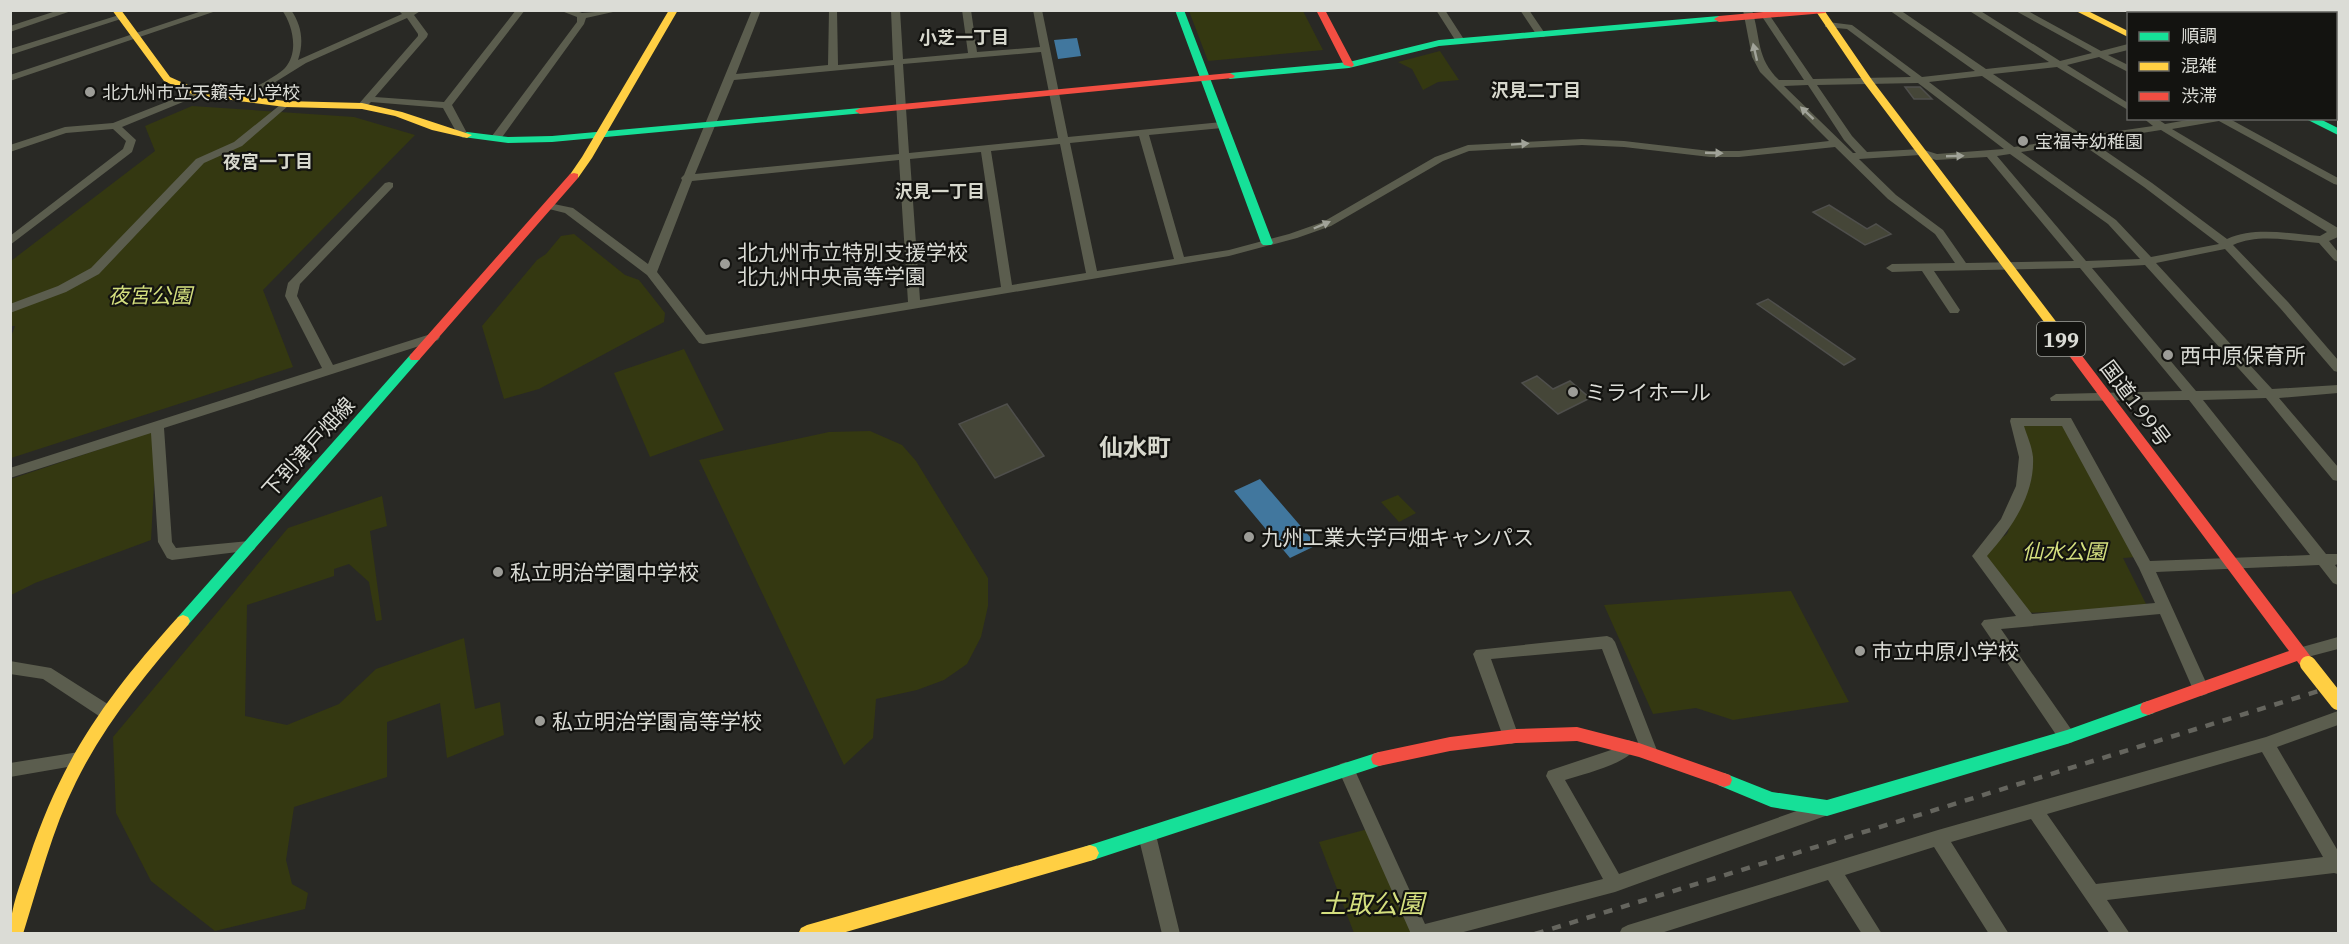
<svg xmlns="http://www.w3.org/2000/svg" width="2349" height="944" viewBox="0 0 2349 944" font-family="'IBM Plex Serif','Noto Sans JP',serif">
<rect width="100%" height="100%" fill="#292925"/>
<!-- green -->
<path fill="#343811" d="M1189 11H1303L1323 50 1208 61Z
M1440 51 1459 80 1438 82 1423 90 1412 69 1398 62Z
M192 106 354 117 415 135 263 290 293 367 11 458 10 339 15 326H11V261L155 151 145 126Z
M574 234 625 275 639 280 665 313 664 322 539 389 504 399 482 326 537 260 546 254 561 236Z
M684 349 724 430 650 457 614 373Z
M2016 421H2066L2136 557 2123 558 2146 604 2111 609 2025 613 1980 553 2007 534 2022 495Z
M157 430 151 540 35 583 11 595V479Z
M870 431 902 445 916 461 988 578V606L981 637 967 664 944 680 917 690 876 699 873 738 844 765 699 460 829 432Z
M1398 495 1416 513 1399 522 1381 502Z
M382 496 387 526 370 531 382 620 376 621 369 582 349 564 334 569V576L247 605 245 716 287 725 339 704 376 669 464 638 475 709 500 702 504 735 447 758 440 703 387 722V777L294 807 286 860 292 884 308 893 305 909 215 931 151 881 116 813 113 737 288 528Z
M1791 591 1849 702 1733 720 1696 708 1653 714 1604 605Z
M1368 829 1413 931 1405 934 1354 933 1319 842Z"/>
<!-- water -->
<path fill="#41779e" d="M1077 38 1081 56 1058 59 1054 40Z
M1260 479 1317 545 1290 558 1234 491Z"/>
<!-- building -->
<path fill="#454638" stroke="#4f4f4c" stroke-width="1.5" d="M1905 87H1920L1932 99H1914Z
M1829 205 1867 229 1876 224 1891 234 1865 245 1813 212Z
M1768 299 1855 359 1844 365 1757 304Z
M1537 376 1553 389 1570 381 1590 398 1558 414 1522 383Z
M1007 404 1044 456 995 478 959 424Z"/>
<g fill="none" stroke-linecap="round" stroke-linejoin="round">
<!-- street -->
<path fill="#5b5d4e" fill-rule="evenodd" d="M59 10H74L10 32V26Z
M205 10H219L10 81V75Z
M282 10H291C302 26 304 42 298 60L402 14 398 10H422L414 15 428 34 427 37 375 97 444 102 516 10H525L452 105 468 135 463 138 458 135 443 108 371 102 365 108 357 106 418 36V34L407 18 306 63 243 102H237V98C247 91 278 76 285 68 299 52 293 26 282 10Z
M559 10H574L582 13 622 10 586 18 584 24 500 140H492V136L577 22V17Z
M752 10H761L736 74 828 65 829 10H837L838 65 893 60 891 10H900L903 59 968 53 962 10H971L977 52 1040 47 1033 10H1042L1068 137 1222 122 1227 125 1222 128 1149 135 1184 257 1229 250 1289 234 1323 222 1435 157 1468 145 1582 139 1624 141 1710 151H1739L1829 141 1760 72 1752 57 1743 10H1752C1761 38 1756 58 1779 80H1804L1761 15 1765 12 1768 13 1813 79 1911 77 1847 29 1825 27V23L1828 22 1852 25 1922 77 1975 71 1889 10H1900L1986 69 2049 62 1968 10H1979L2060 61 2092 53 2014 10H2026L2101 51 2128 44V50L2108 55 2128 65V72L2099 57 2067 65 2128 103V110L2057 67 1993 74 2084 136 2153 126 2143 118H2156L2165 124 2198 118H2228L2338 178V185L2334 184 2219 121 2172 129 2338 228V237L2329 241 2338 252V262L2334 260 2319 243C2292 241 2259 233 2233 245L2288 302 2338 360V372L2334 371 2280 308 2225 249 2156 263 2272 389 2338 385V393L2279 398 2338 467V481L2333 480 2266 398 2203 400 2326 554H2338V564L2335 565 2338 569V585L2333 583 2319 565 2156 572 2209 689 2207 694 2201 696 2195 694 2160 614 2001 629 2073 732 2075 737 2073 742 2067 744 2061 742 1981 624 1984 620 2016 616 1972 556 2001 519 2016 486 2019 457 2010 421 2011 418H2071L2150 561 2310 555 2189 400 2051 401 2050 398 2056 394 2182 391 2080 268 1934 271 1960 310 1958 313H1950L1922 271 1892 272 1886 268 1892 264 1955 263 1935 234 1888 199 1835 147 1739 157H1710L1624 147 1582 145 1469 151 1443 161 1331 226 1297 238 1229 256 703 344 699 343 647 275 565 213 545 208 544 206 549 203 573 208 648 264 682 180 681 178 684 175ZM1041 52 1058 138 909 153 903 64ZM894 65 899 154 695 174 734 80ZM1982 76 2073 138 2014 147 1929 82ZM1918 83 2004 149 1937 154 1921 149 1867 152 1852 136 1817 85ZM1808 85 1844 140 1856 153H1853L1784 86ZM2161 130 2327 232 2320 236C2290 234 2255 226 2227 239L2152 183 2091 141ZM1139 136 1174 259 1097 271 1070 143ZM2080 143 2144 187 2219 244 2151 257 2116 220 2021 152ZM1060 144 1086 273 1012 285 991 151ZM981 152 1001 287 920 300 910 159ZM2010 154 2108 224 2140 259 2086 261 1997 156ZM1920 155 1936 160 1987 157 2074 261 1966 263 1943 230 1896 195 1859 159ZM899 160 908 302 706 335 657 272 692 181ZM2145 265 2258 390 2196 391 2092 268ZM2024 426H2062L2139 568 2155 603 2032 614 1987 556C2011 529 2035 495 2033 457 2032 446 2027 436 2024 426Z
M1436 10H1445L1465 41 1463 43H1457Z
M1520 10H1529L1546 35 1544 37H1538Z
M2158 10H2169L2172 14H2161Z
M2219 10H2231L2227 14H2215Z
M119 15 127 17 10 55V49Z
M2338 66V72L2336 73V67Z
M2336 85 2338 86V92L2336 91Z
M197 90 200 91V95L122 127 136 140 132 152 10 245V236L123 149 126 141 113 129 66 133 10 152V145L65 127 113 123Z
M285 101 290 104 288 106 242 146 204 163 99 274 66 292 10 313V304L58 286 91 268 196 159 234 142Z
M389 182 393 183V187L300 284 297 296 333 365 434 333 438 334 440 337 438 340 164 428 172 542 176 548 249 541 254 542 256 546 254 550 172 560 167 558 158 542 151 433 10 478V468L322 368 285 296 288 283 385 183Z
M1607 636 1612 638 1615 642 1658 753 1656 758 1650 760 1644 758 1602 649 1491 659 1519 737 1517 742 1511 744 1505 742 1473 654 1476 650Z
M2338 637V649L2300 659 2295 657 2292 653 2295 649Z
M10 661 51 668 114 708 116 713 114 718 108 720 102 718 43 679 10 674Z
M2338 711V725L2277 747 2338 851V874L2334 873 2107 900 2130 934H2110L2031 819 1951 842 2009 934H1989L1934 847 1845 875 1882 934H1862L1828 880 1658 934H1619L1622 928 1628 925 1938 830 2266 737ZM2262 752 2323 857 2096 884 2047 814Z
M1628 740 1634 742 1636 747C1628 764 1583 774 1565 780L1619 874 1822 802 1828 805 1830 810 1828 815 1615 892 1456 934H1411L1338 769 1340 764 1346 762 1352 764 1425 924 1603 879 1546 776 1548 771 1611 750Z
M79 752 85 754 87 759 85 764 10 777V763Z
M1147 827 1153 829 1156 835 1180 934H1162L1138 835 1141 829Z"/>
<!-- fast -->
<path fill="#16e098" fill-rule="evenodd" d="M1175 10H1184L1273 243 1271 245H1263L1261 243Z
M2321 10H2332L2335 14H2324Z
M1719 16 1722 17V21L1439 46 1349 68 1230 79 1225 76 1230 73 1349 62 1439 40Z
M860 108 864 109V113L552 142 508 143 463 137 462 135 467 132 508 137 552 136Z
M2304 118H2318L2338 128V135Z
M415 353 421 357 419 360 188 625 183 627 178 625 176 621 178 617 411 354Z
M2148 701 2154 703 2156 708 2154 713 2067 744 1827 816 1771 807 1718 785 1716 780 1718 775 1724 773 1772 792 1827 800 2067 730Z
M1379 752 1385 754 1387 759 1385 764 1379 766 1090 861 1084 859 1081 853 1084 847 1090 845Z"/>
<!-- slow -->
<path fill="#ffcf43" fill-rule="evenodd" d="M112 10H121L170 77 199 90 285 101 362 103 402 112 472 135 467 138 432 130 395 116 362 109 285 107 194 95 164 81Z
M669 10H678L592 158 578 178H570L569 176 582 157Z
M1815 10H1824L1872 80 2067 336 2069 339 2067 342H2059L1865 84Z
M2074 10H2086L2128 31V37Z
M2336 47 2338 48V54L2336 53Z
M183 615 188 617 190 621 188 625C146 674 105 723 76 782 52 830 39 883 23 934H10C10 907 21 883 29 858 63 756 107 696 178 617Z
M1090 845 1096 847 1099 853 1096 859 1090 861 839 934H798L801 928 807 925Z"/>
<!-- jam -->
<path fill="#f24e42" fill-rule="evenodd" d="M1316 10H1325L1354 65 1352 67 1344 65Z
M1787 10H1829L1825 13 1719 22 1714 19 1719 16Z
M2260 10H2270L2273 14H2263Z
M1230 73 1235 76 1233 78 860 114 855 111 860 108Z
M574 173 578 174V178L419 360H411L409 357 411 354 570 174Z
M2063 335 2067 336 2305 649 2316 664 2313 669C2305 672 2302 668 2297 661L2148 715 2142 713 2140 708 2142 703 2289 651 2059 342 2057 339Z
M1577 727 1639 743 1730 775 1732 780 1730 785 1724 787 1639 757 1577 741 1516 743 1450 751 1379 766 1373 764 1371 759 1373 754 1379 752 1450 737 1516 729Z"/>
<!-- rail-far1 -->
<path stroke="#65655e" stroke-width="3" stroke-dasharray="5 5" stroke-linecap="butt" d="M2284 10 2290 14
M2310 10 2316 14
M2336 27 2338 29
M2336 38 2338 40"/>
<!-- rail -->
<path stroke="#65655e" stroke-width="4.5" stroke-dasharray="9 9" stroke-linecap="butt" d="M1535 934 2338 685"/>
<!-- slow-bridge -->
<path stroke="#ffcf43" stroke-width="16" d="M2308 664 2338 702"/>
</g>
<!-- one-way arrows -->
<defs><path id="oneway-solid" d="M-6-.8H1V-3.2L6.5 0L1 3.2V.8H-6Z" transform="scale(1.5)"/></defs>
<g fill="#a1a399">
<use href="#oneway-solid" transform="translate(1755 52) rotate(-103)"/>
<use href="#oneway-solid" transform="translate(1807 113) rotate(-137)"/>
<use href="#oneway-solid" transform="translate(1520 144) rotate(-4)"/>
<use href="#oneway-solid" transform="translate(1714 153) rotate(2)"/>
<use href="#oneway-solid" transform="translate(1955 156) rotate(-2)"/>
<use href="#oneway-solid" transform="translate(1322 225) rotate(-23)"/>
</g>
<!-- markers -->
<g fill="#9d9d98" stroke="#131310" stroke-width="2">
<circle cx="90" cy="92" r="6"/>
<circle cx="2023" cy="141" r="6"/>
<circle cx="725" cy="264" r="6"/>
<circle cx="2168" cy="355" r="6"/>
<circle cx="1573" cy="392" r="6"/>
<circle cx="1249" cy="537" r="6"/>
<circle cx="498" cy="572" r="6"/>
<circle cx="1860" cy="651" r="6"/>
<circle cx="540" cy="721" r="6"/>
</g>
<g text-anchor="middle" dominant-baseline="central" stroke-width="4.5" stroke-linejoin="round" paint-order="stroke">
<!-- far-neighbourhood labels -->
<g font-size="18" font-weight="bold" fill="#d7d8cd" stroke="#131310">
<text x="964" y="37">小芝一丁目</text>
<text x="1536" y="90">沢見二丁目</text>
<text x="268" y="161">夜宮一丁目</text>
<text x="940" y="191">沢見一丁目</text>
</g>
<!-- far-poi labels -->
<g font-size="18" fill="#dbdcd6" stroke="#131310" text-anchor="start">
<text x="102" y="92">北九州市立天籟寺小学校</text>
<text x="2035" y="141">宝福寺幼稚園</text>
</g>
<!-- shield labels -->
<rect fill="#131310" stroke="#9fa09b" stroke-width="1.5" x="2037" y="322" width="48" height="34" rx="4.5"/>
<g font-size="20" font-weight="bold" fill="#dbdcd6">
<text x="2061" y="339">199</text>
</g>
<!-- poi labels -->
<g font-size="21" fill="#dbdcd6" stroke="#131310" text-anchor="start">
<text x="737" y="252">北九州市立特別支援学校<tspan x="737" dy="24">北九州中央高等学園</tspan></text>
<text x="2180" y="355">西中原保育所</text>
<text x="1585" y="392">ミライホール</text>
<text x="1261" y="537">九州工業大学戸畑キャンパス</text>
<text x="510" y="572">私立明治学園中学校</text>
<text x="1872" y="651">市立中原小学校</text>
<text x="552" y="721">私立明治学園高等学校</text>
</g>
<!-- park labels -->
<g font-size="21" font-style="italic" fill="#d4df7e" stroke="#131310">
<text x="150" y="295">夜宮公園</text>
<text x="2064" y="551">仙水公園</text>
</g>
<!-- street labels -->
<g font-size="21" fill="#dbdcd6" stroke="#131310">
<text transform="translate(2136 403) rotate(53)">国道199号</text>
<text transform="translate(308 447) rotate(-48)">下到津戸畑線</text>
</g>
<!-- quarter labels -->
<g font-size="24" font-weight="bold" fill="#d7d8cd" stroke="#131310">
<text x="1135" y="447">仙水町</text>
</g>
<!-- near-park labels -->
<g font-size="26" font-style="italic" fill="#d4df7e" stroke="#131310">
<text x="1372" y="903">土取公園</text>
</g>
</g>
<!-- border -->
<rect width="2349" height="944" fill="none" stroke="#dbdcd6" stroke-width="24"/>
<!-- legend -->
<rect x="2127" y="12" width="210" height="108" fill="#131310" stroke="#63635f" stroke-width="1.5"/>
<rect x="2139" y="32" width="30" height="9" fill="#16e098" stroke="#63635f" stroke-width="1.5"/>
<text x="2181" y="42" font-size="18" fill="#dbdcd6">順調</text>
<rect x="2139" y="62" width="30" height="9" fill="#ffcf43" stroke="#63635f" stroke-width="1.5"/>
<text x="2181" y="72" font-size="18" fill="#dbdcd6">混雑</text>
<rect x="2139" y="92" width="30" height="9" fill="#f24e42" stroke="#63635f" stroke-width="1.5"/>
<text x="2181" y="102" font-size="18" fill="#dbdcd6">渋滞</text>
</svg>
